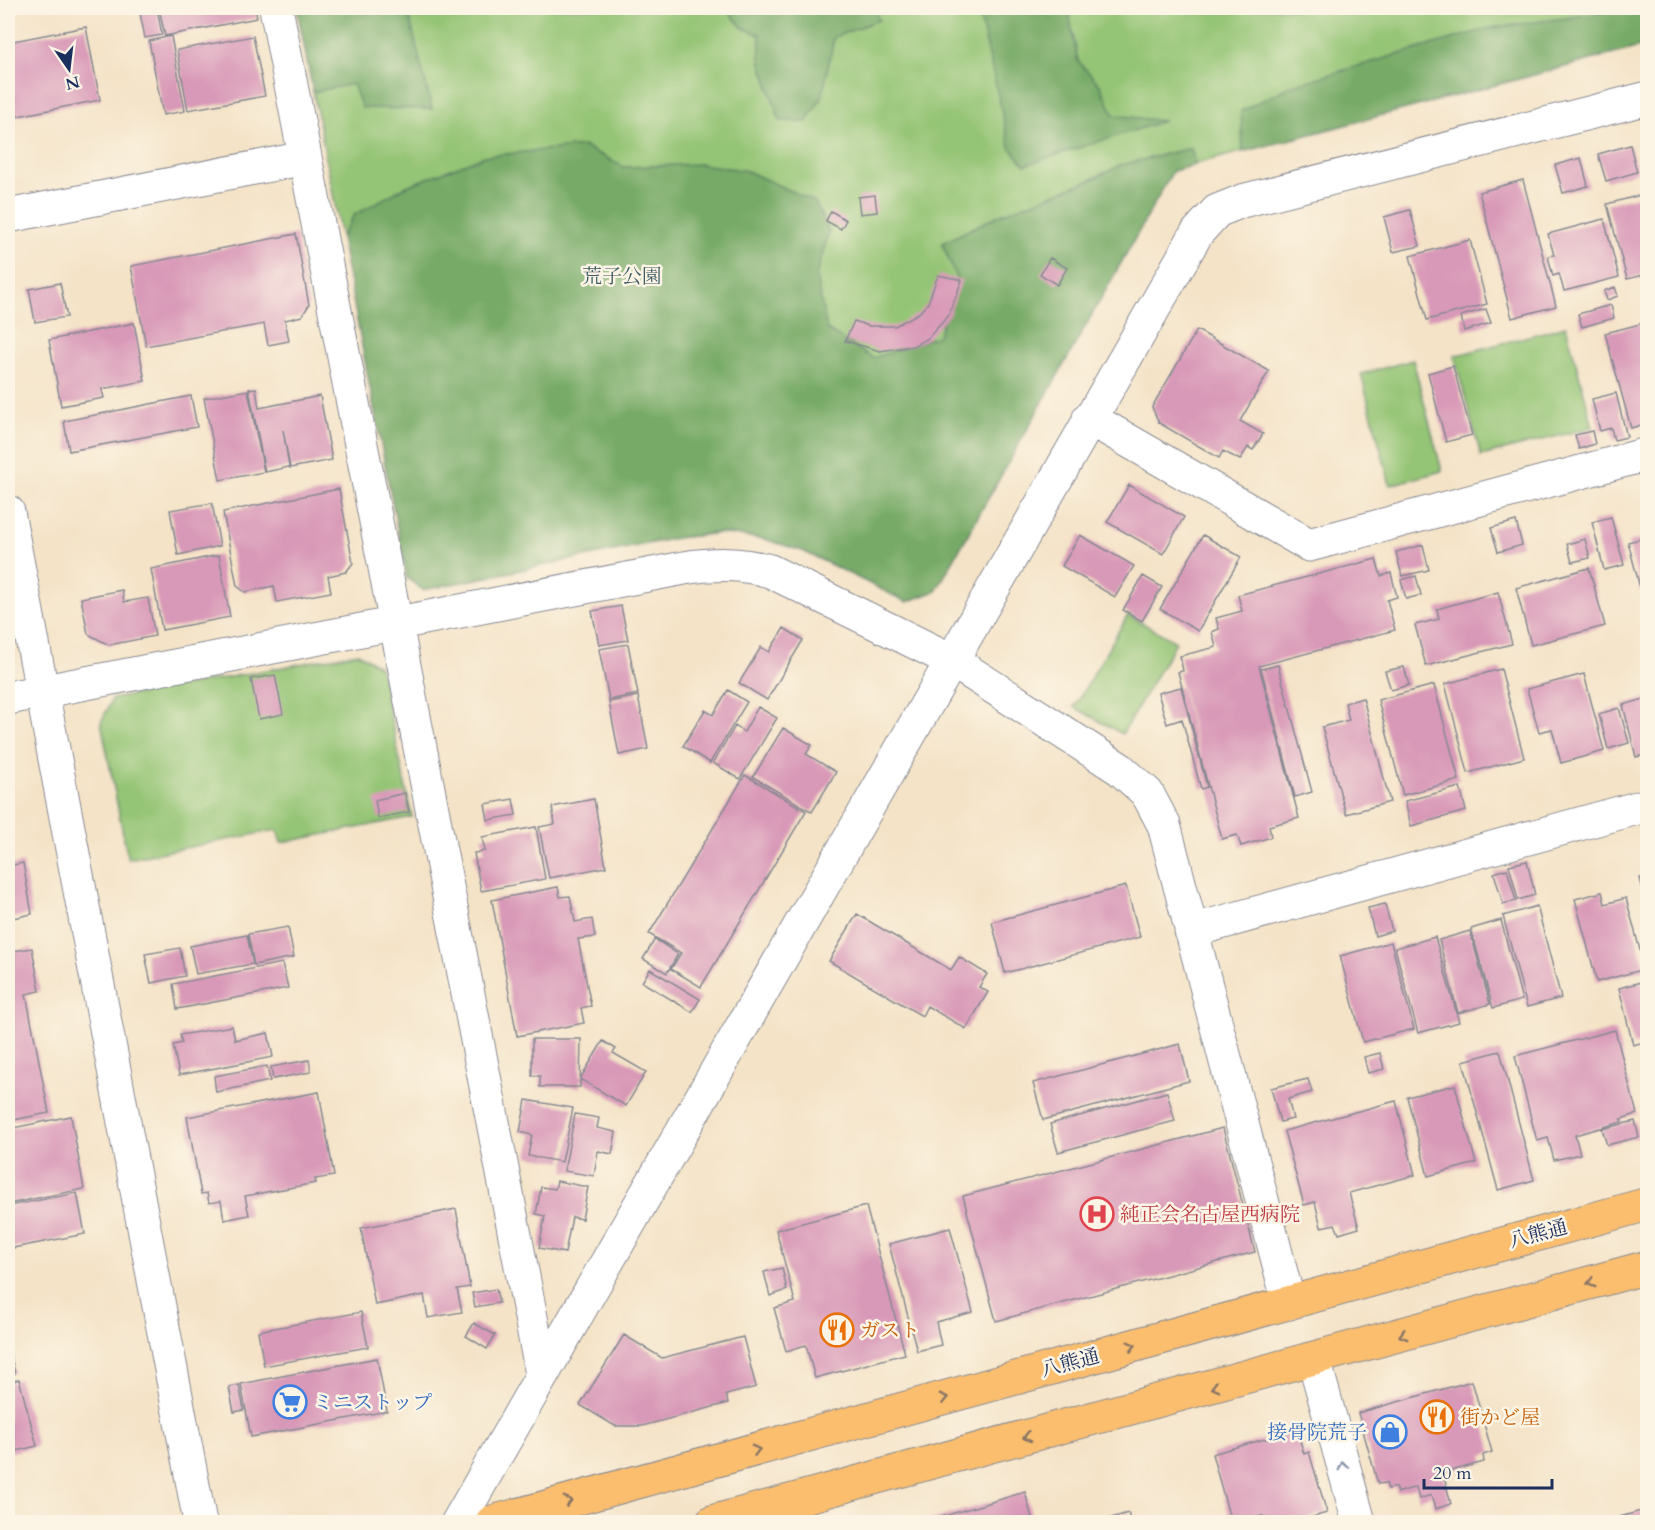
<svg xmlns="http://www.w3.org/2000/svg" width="1655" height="1530" viewBox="0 0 1655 1530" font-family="Cardo,'Noto Serif JP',serif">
<rect width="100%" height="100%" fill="#fcf5e5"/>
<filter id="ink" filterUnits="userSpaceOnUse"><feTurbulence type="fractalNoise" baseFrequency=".0167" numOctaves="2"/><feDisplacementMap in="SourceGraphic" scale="12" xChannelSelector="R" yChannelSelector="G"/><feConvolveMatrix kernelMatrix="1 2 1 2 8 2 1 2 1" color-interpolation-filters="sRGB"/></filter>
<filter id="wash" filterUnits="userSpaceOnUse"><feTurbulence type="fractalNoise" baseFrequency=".008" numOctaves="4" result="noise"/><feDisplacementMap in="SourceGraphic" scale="24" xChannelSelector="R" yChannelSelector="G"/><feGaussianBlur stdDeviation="1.35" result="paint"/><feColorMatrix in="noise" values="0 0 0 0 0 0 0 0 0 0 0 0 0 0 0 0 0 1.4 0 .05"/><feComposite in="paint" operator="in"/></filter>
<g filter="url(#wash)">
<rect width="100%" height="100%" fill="#f4e3c7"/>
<!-- green -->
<path fill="#94c474" stroke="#587a69" stroke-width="1.5" d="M297 8H1647L1648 45 1173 170 936 591 907 602 803 551 764 539 719 533 676 538 423 590 407 578Z
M1566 326 1593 427 1481 456 1454 356Z
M1413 360 1442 471 1390 485 1361 374Z
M1128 615 1176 642 1122 734 1074 707Z
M358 653 380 667 412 817 281 843 277 830 128 859 101 722 112 699Z"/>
<!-- forest -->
<path fill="#7a6" stroke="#496c62" stroke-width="1.5" d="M297 8H361L362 13 407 8 432 109 362 108 353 84 313 92Z
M725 8H874L879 20 834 37 822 98 806 122 780 121 760 60V35L743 28Z
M978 8H1068L1078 61 1100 85 1114 115 1164 121 1025 165 1010 147Z
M1614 8H1647V45L1243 152 1241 111 1293 85 1490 28 1595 14Z
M583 146 624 167 701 164 747 171 815 202 829 231 816 276 827 330 873 358 938 336 957 280 942 243 1001 214 1090 180 1121 165 1191 148 1195 165 1173 171 936 591 907 602 803 551 764 539 719 533 676 538 423 590 407 578 341 238 354 215 407 186 485 156Z"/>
<g id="blocks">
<!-- building -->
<path fill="#d898b7" d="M139 8H157L162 35 145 38Z
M159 8H255L257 18 165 36Z
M86 27 100 100 8 118V42Z
M171 36 185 111 163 115 149 41Z
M253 36 265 96 188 110 177 50Z
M1630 145 1637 172 1606 181 1598 154Z
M1581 158 1588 186 1563 193 1555 165Z
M1523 180 1556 306 1512 318 1479 192Z
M1648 193V274L1627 279 1607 204Z
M875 195 877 212 860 214 858 197Z
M1410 210 1420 246 1393 252 1384 217Z
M831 211 846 220 841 229 826 221Z
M1604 219 1619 277 1564 291 1559 274 1553 276 1548 256 1554 255 1548 234Z
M296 234 309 305 302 316 285 320 289 341 268 345 264 324 146 346 131 266Z
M1470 240 1487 304 1427 320 1410 256Z
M1050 258 1067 268 1057 285 1040 274Z
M938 275 962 280 949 315 927 339 913 346 880 351 845 341 854 321 869 326H895L919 313 928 303Z
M60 283 67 317 35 322 29 289Z
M1615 287 1618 296 1607 300 1604 291Z
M1611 305 1614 318 1582 327 1578 314Z
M1486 309 1491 323 1464 331 1461 316Z
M1648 322V423L1631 428 1605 333Z
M134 323 145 381 102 389 104 398 61 406 49 340Z
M1197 330 1269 371 1240 421 1263 434 1253 450 1248 447 1240 460 1223 451 1219 458 1159 423 1152 407Z
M1453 366 1472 435 1446 442 1428 373Z
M256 388 259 408 320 396 332 460 290 468 283 430 289 467 265 472 249 389Z
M248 390 264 472 220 480 204 398Z
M1616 393 1627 437 1614 440 1611 428 1600 431 1592 399Z
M191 396 197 427 69 451 64 421Z
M1592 431 1595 444 1579 449 1575 435Z
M1129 485 1184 517 1163 554 1107 522Z
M339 489 353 563 346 572 328 576 331 592 277 602 274 586 245 592 237 586 223 512Z
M212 503 220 546 178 555 170 510Z
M1611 517 1624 565 1604 570 1592 522Z
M1516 521 1522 545 1498 552 1491 528Z
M1080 535 1134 566 1115 597 1062 566Z
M1203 535 1241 557 1198 631 1160 609Z
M1648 537V614H1647L1628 542Z
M1585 539 1590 558 1572 562 1567 544Z
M1423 545 1429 570 1402 576 1396 552Z
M219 555 230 617 162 630 151 569Z
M1376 559 1381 576 1391 573 1397 597 1387 600 1395 630 1259 666 1299 818 1269 826 1271 837 1241 846 1237 835 1222 839 1178 672 1183 671 1180 656 1216 647 1212 632 1219 629 1216 618 1242 611 1238 595Z
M1589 568 1605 626 1531 645 1516 588Z
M1143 576 1162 587 1142 621 1123 610Z
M1416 576 1421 595 1406 599 1401 580Z
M122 590 124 602 148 598 155 636 109 645 88 634 81 598Z
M1498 592 1512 644 1426 666 1415 625 1439 619 1437 609Z
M621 606 628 640 599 645 592 611Z
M784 628 803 640 767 700 739 683 761 647 769 652Z
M628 644 638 694 609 700 599 649Z
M1278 665 1312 792 1295 797 1261 669Z
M1404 667 1409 685 1391 690 1385 671Z
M1501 669 1524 758 1468 773 1445 684Z
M1584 674 1604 751 1561 763 1552 729 1539 732 1527 689Z
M275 675 283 714 259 719 251 679Z
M1434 685 1459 780 1403 795 1378 700Z
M1181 687 1207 787 1201 789 1182 719 1167 724 1158 693Z
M728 690 747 702 710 763 683 746 705 710 713 715Z
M638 696 648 749 619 755 609 702Z
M1363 698 1390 802 1346 814 1322 727 1349 720 1345 703Z
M1648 698V754L1636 757 1623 705Z
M758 707 777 718 740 779 713 763 735 726 744 732Z
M1619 708 1629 743 1608 749 1599 714Z
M783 728 812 745 806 754 836 772 812 812 753 777Z
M745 775 806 811 701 987 671 969 681 953 649 934Z
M1460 787 1466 811 1411 826 1405 801Z
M405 793 409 812 378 818 375 800Z
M513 799 516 815 488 820 485 804Z
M594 799 606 867 549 878 539 827 555 824 552 807Z
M536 827 545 879 481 891 474 853 485 851 482 837Z
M1527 861 1535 895 1518 900 1509 865Z
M23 863 32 914 8 919V866Z
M1507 869 1516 901 1503 904 1494 873Z
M1648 876V905H1647L1640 878Z
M1126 886 1140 937 1005 973 992 922Z
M558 887 560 897 570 896 575 922 592 919 595 937 578 939 591 1006 581 1008 584 1023 517 1036 492 900Z
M1602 892 1605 904 1626 898 1645 969 1597 982 1575 899Z
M1385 904 1392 931 1375 936 1368 908Z
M1537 906 1561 998 1527 1007 1503 916Z
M857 914 951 970 959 957 987 974 979 987 988 992 966 1029 927 1006 922 1016 829 961Z
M1501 920 1522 1000 1493 1008 1471 929Z
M288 927 294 957 254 965 248 934Z
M1470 931 1490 1004 1458 1013 1439 940Z
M247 935 253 964 196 974 190 946Z
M1435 937 1459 1022 1418 1033 1395 948Z
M655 939 678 954 667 973 643 959Z
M1391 942 1414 1029 1363 1042 1340 956Z
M32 948 40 991 26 994 49 1113 8 1121V952Z
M180 948 185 976 151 983 145 954Z
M282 963 288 988 177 1009 173 984Z
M650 969 700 999 692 1012 642 982Z
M1648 980V1041L1633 1045 1619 988Z
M232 1026 235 1040 268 1033 273 1057 179 1075 173 1045 182 1043 180 1035Z
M1615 1030 1637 1114 1621 1119 1622 1122 1575 1135 1580 1154 1554 1160 1548 1138 1537 1141 1515 1056Z
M532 1039H581L580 1087H540V1076H532Z
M603 1041 616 1049 613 1053 646 1072 626 1106 580 1079Z
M1180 1044 1189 1081 1043 1120 1033 1083Z
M1500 1051 1534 1180 1498 1190 1463 1061Z
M1380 1053 1384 1069 1368 1073 1364 1057Z
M309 1060 311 1072 273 1079 271 1067Z
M267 1066 270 1081 216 1092 214 1076Z
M1308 1079 1312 1092 1288 1099 1293 1119 1280 1122 1271 1088Z
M1455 1085 1476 1163 1428 1176 1407 1097Z
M319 1092 334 1176 315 1179 316 1183 245 1196 249 1215 224 1220 221 1201 209 1203 207 1193 201 1194 187 1117Z
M1167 1092 1175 1121 1058 1152 1050 1124Z
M526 1100 573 1108 562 1162 528 1156 532 1135 520 1132Z
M1396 1101 1415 1175 1349 1193 1359 1228 1339 1234 1335 1224 1321 1227 1315 1202 1304 1205 1284 1131Z
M575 1114 599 1118 597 1128 616 1132 612 1154 598 1151 594 1176 564 1171Z
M71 1116 84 1189 8 1204V1129Z
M1635 1121 1639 1137 1607 1145 1602 1129Z
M1223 1128 1255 1252 996 1321 963 1196Z
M557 1181 588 1187 582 1219 572 1217 565 1253 539 1248 545 1216 536 1214 541 1187 555 1189Z
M77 1193 85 1234 8 1249V1206Z
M866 1206 905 1354 815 1378 806 1345 786 1351 774 1308 795 1302 776 1230Z
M456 1209 470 1287 457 1289 462 1312 428 1318 424 1295 375 1305 361 1228Z
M950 1228 973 1312 936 1322 941 1345 917 1351 889 1244Z
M782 1268 787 1290 770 1296 764 1272Z
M496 1289 499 1303 475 1307 472 1293Z
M361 1312 368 1347 264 1366 258 1331Z
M474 1323 495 1335 487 1349 466 1336Z
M624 1335 662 1358 743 1337 756 1387 726 1395 728 1403 642 1426H615L580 1405Z
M8 1346 15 1373 8 1375Z
M377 1358 387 1411 251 1437 241 1384Z
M19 1379 37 1446 8 1453V1383Z
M1472 1381 1492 1452 1483 1455 1484 1462 1443 1473 1451 1504 1435 1509 1431 1495 1419 1499 1416 1487 1397 1493 1395 1487 1388 1489 1386 1483 1378 1484 1358 1413Z
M239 1385 244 1410 234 1412 229 1387Z
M1297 1430 1304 1454 1309 1452 1327 1513 1294 1522H1264L1263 1516 1231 1522 1212 1454Z
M1025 1492 1033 1522H924Z
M1648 1509V1522H1602Z
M1128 1513 1131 1522H1098Z"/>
</g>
</g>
<g filter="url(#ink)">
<use href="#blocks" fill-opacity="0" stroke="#888992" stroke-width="1.5"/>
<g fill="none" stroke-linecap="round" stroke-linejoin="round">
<defs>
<path id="minor" d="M276 8 542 1374
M8 216 305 158
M1089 418 1309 545 1648 454
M8 698 684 568C714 563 740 563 770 571L951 660 1120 769 1147 793 1164 825 1289 1303
M1191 931 1648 805
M1314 1360 1359 1522
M458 1522 1197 233 1217 211 1242 201 1648 98"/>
<path id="tertiary" d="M8 512 200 1522"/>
<path id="primary" d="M492 1522 1648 1204
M712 1522 1648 1267"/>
</defs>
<!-- minor casing -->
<use href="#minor" stroke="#888992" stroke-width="35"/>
<!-- tertiary casing -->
<use href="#tertiary" stroke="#888992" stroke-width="35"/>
<!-- primary casing -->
<use href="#primary" stroke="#888992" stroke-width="35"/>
<!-- minor -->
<use href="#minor" stroke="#fff" stroke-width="33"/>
<!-- tertiary -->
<use href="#tertiary" stroke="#fff" stroke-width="33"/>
<!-- primary -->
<use href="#primary" stroke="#fabe6e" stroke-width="33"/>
</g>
<!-- one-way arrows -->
<defs><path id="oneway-chevron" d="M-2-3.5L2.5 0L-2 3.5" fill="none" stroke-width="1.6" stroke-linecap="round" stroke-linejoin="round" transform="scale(1.5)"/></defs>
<g stroke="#8a7666">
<use href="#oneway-chevron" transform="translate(1591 1283) rotate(164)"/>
<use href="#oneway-chevron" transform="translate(1403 1335) rotate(164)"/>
<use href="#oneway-chevron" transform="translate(1132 1346) rotate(-15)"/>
<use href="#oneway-chevron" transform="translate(1215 1387) rotate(165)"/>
<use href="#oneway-chevron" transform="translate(944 1398) rotate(-15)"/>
<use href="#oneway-chevron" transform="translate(1027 1437) rotate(165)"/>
<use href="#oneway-chevron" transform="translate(756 1450) rotate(-15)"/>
<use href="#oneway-chevron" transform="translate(568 1501) rotate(-15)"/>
</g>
<use stroke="#8d97ae" href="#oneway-chevron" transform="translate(1343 1466) rotate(-105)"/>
</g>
<!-- icons -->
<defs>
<symbol id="hospital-ring" viewBox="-11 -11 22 22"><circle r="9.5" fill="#fcf5e5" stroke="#e0444e" stroke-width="1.5"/><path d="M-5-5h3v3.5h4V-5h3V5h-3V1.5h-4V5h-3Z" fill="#e0444e"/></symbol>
<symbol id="restaurant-ring" viewBox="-11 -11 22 22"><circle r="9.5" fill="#fcf5e5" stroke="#e8710a" stroke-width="1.5"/><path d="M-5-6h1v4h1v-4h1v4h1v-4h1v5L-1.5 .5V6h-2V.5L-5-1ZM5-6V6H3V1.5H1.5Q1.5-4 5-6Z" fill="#e8710a"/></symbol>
<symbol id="supermarket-ring" viewBox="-11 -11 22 22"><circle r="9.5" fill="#fcf5e5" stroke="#3f7fe0" stroke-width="1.5"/><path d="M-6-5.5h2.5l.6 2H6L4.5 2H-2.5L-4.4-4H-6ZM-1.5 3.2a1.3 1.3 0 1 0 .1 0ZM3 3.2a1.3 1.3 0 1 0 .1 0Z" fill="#3f7fe0"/></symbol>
<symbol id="shop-ring" viewBox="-11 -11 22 22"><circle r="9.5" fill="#fcf5e5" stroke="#3f7fe0" stroke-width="1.5"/><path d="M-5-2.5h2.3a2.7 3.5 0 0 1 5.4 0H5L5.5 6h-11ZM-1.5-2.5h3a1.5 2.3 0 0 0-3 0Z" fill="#3f7fe0"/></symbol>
</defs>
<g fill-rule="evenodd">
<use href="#hospital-ring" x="1078" y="1195" width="38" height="38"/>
<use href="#restaurant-ring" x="818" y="1311" width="38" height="38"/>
<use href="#supermarket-ring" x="271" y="1383" width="38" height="38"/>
<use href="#restaurant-ring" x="1418" y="1398" width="38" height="38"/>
<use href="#shop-ring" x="1371" y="1413" width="38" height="38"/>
</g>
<g text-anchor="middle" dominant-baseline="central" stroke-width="5" stroke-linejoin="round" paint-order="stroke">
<!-- park labels -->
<g font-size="20" fill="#3f5c65" stroke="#fcf5e5">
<text x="622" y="276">荒子公園</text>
</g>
<!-- health labels -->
<g font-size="20" fill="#be3a42" stroke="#fcf5e5" text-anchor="start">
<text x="1120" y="1214">純正会名古屋西病院</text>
</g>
<!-- street labels -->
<g font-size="20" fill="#1b2f5e" stroke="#fcf5e5">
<text transform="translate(1538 1234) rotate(-15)">八熊通</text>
<text transform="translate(1070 1363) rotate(-15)">八熊通</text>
</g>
<!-- food labels -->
<g font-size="20" fill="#c56008" stroke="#fcf5e5" text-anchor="start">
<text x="860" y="1330">ガスト</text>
<text x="1460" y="1417">街かど屋</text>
</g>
<!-- shop labels -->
<g font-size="20" fill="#366cbe" stroke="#fcf5e5" text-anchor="start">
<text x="313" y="1402">ミニストップ</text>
<text x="1367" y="1432" text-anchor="end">接骨院荒子</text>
</g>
</g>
<!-- margin -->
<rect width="1655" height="1530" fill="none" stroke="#fcf5e5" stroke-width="30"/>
<!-- north arrow -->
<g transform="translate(69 69) rotate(166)" stroke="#fcf5e5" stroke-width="4.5" paint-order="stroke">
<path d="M0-4.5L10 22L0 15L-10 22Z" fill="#1b2f5e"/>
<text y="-9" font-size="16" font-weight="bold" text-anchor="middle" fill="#1b2f5e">N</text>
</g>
<!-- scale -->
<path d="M1424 1479v9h128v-9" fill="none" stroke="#1b2f5e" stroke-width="3"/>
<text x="1433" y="1479" font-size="18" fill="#1b2f5e" stroke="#fcf5e5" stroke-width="4.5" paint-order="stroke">20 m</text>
</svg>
